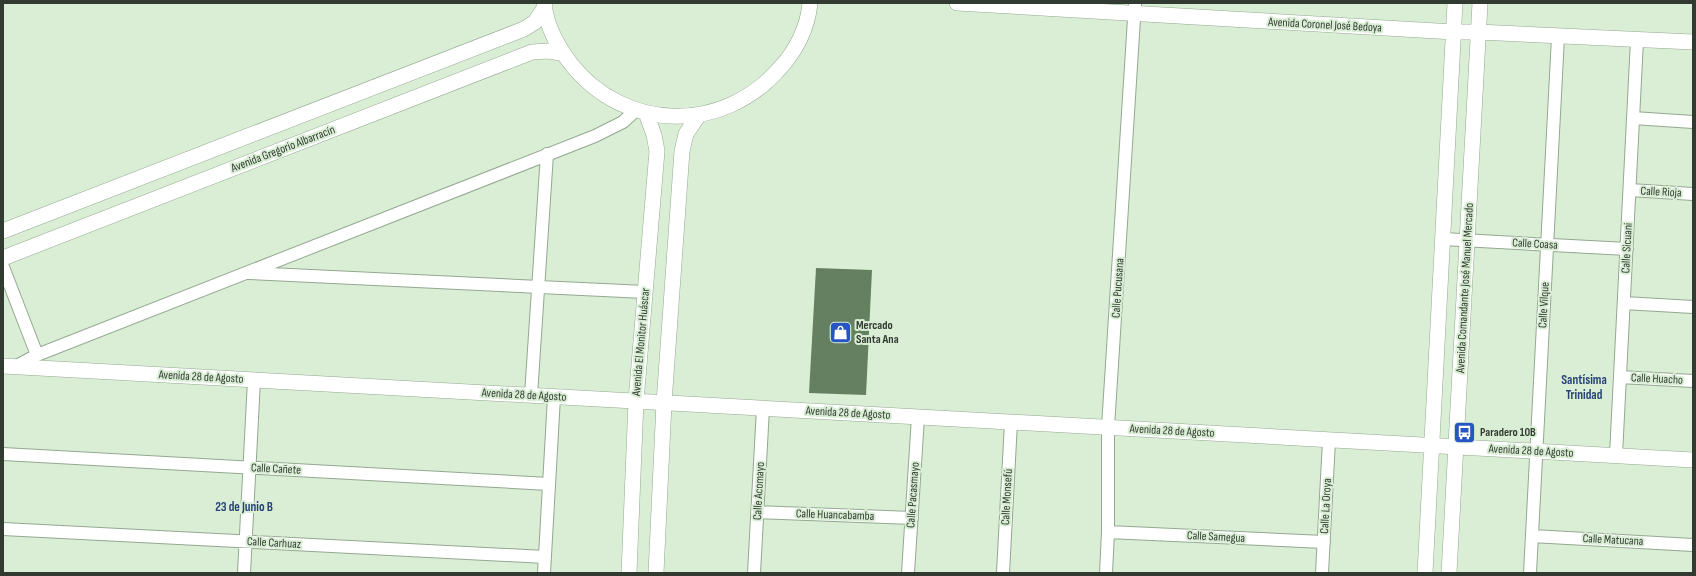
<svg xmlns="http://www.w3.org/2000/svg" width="1696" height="576" viewBox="0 0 1696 576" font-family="'Sofia Sans Condensed',sans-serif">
<rect width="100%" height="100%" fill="#d9eed5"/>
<!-- building -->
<path fill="#657f61" d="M816 268 872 270 866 395 809 393Z"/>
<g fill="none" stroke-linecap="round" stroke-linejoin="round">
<defs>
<path id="minor" d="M1633 118 1693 122
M1630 190 1693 194
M1443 239 1627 249
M3 267 37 355
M249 273 645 292
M1624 303 1693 307
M15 367 37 355 595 136 623 122 636 110
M1620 377 1693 381
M531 395 547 154
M3 454 549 484
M1616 455 1637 40
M757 512 912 518
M3 529 545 557
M1108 532 1324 542
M1532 536 1693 545
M244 573 254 380
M544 573 554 397
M754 573 763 408
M908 573 918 417
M1003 573 1011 422
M1106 573 1108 532V427L1135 3
M1322 573 1329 440
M1530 573 1558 37"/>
<path id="tertiary" d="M544 3C546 25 558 47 571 64 625 132 723 134 780 68 796 51 808 27 810 3
M957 3 1454 32H1478L1693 42
M3 231 524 29 535 22 545 7
M3 258 532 52 548 51 564 54
M3 366 1693 460
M629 573 636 401 657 151 654 135 646 113
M656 573 664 403 682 151 686 134 698 116
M1425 573 1455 3
M1449 573 1480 3"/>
</defs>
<!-- minor casing -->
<use href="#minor" stroke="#94a891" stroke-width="14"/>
<!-- tertiary casing -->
<use href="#tertiary" stroke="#94a891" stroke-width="16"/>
<!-- minor -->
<use href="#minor" stroke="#fff" stroke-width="12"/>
<!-- tertiary -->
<use href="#tertiary" stroke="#fff" stroke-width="15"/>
</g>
<!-- icons -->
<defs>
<symbol id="shop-square" viewBox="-11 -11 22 22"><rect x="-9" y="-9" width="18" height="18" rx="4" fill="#2755c3" stroke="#d9eed5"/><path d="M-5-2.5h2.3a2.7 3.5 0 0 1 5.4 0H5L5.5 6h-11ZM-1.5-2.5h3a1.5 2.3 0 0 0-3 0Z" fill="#fff"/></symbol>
<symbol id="bus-square" viewBox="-11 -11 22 22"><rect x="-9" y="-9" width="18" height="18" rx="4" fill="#2755c3" stroke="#d9eed5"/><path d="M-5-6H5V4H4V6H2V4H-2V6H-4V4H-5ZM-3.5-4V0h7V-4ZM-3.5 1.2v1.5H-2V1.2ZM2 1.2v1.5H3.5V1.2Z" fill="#fff"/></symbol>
</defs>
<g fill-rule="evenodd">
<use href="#shop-square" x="828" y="320" width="25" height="25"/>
<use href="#bus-square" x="1452" y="420" width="25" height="25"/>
</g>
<g text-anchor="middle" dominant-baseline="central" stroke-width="4" stroke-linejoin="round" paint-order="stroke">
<!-- street labels -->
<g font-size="12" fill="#323b31" stroke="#d9eed5">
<text transform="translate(1325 25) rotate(3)">Avenida Coronel José Bedoya</text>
<text transform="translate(283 149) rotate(-21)">Avenida Gregorio Albarracín</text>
<text transform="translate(1661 192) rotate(3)">Calle Rioja</text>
<text transform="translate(1535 244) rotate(3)">Calle Coasa</text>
<text transform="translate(1627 248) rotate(-87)">Calle Sicuani</text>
<text transform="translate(1118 288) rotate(-86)">Calle Pucusana</text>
<text transform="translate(1465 288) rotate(-87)">Avenida Comandante José Manuel Mercado</text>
<text transform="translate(1544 305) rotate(-87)">Calle Vilque</text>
<text transform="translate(641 342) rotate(-85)">Avenida El Monitor Huáscar</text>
<text transform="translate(201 377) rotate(3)">Avenida 28 de Agosto</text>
<text transform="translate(1657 379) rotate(3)">Calle Huacho</text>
<text transform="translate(524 395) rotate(3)">Avenida 28 de Agosto</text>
<text transform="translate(848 413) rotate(3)">Avenida 28 de Agosto</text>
<text transform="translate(1172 431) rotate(3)">Avenida 28 de Agosto</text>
<text transform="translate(1531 451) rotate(3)">Avenida 28 de Agosto</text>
<text transform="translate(276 469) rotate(3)">Calle Cañete</text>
<text transform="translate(759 491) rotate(-87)">Calle Acomayo</text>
<text transform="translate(913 495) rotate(-86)">Calle Pacasmayo</text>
<text transform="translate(1007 497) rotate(-87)">Calle Monsefú</text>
<text transform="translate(1326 506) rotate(-87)">Calle La Oroya</text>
<text transform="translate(835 515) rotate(2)">Calle Huancabamba</text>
<text transform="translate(1216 537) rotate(3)">Calle Samegua</text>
<text transform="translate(1613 540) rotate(3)">Calle Matucana</text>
<text transform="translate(274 543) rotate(3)">Calle Carhuaz</text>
</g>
<!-- poi labels -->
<g font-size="12" font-weight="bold" fill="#323b31" stroke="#d9eed5" text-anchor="start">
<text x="856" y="325">Mercado<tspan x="856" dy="14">Santa Ana</tspan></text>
<text x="1480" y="432">Paradero 10B</text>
</g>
<!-- neighbourhood labels -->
<g font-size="13" font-weight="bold" fill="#274179" stroke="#d9eed5">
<text x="1584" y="380">Santísima<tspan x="1584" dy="15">Trinidad</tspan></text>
<text x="244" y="507">23 de Junio B</text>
</g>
</g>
<!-- border -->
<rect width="1696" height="576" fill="none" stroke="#323b31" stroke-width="8"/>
</svg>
